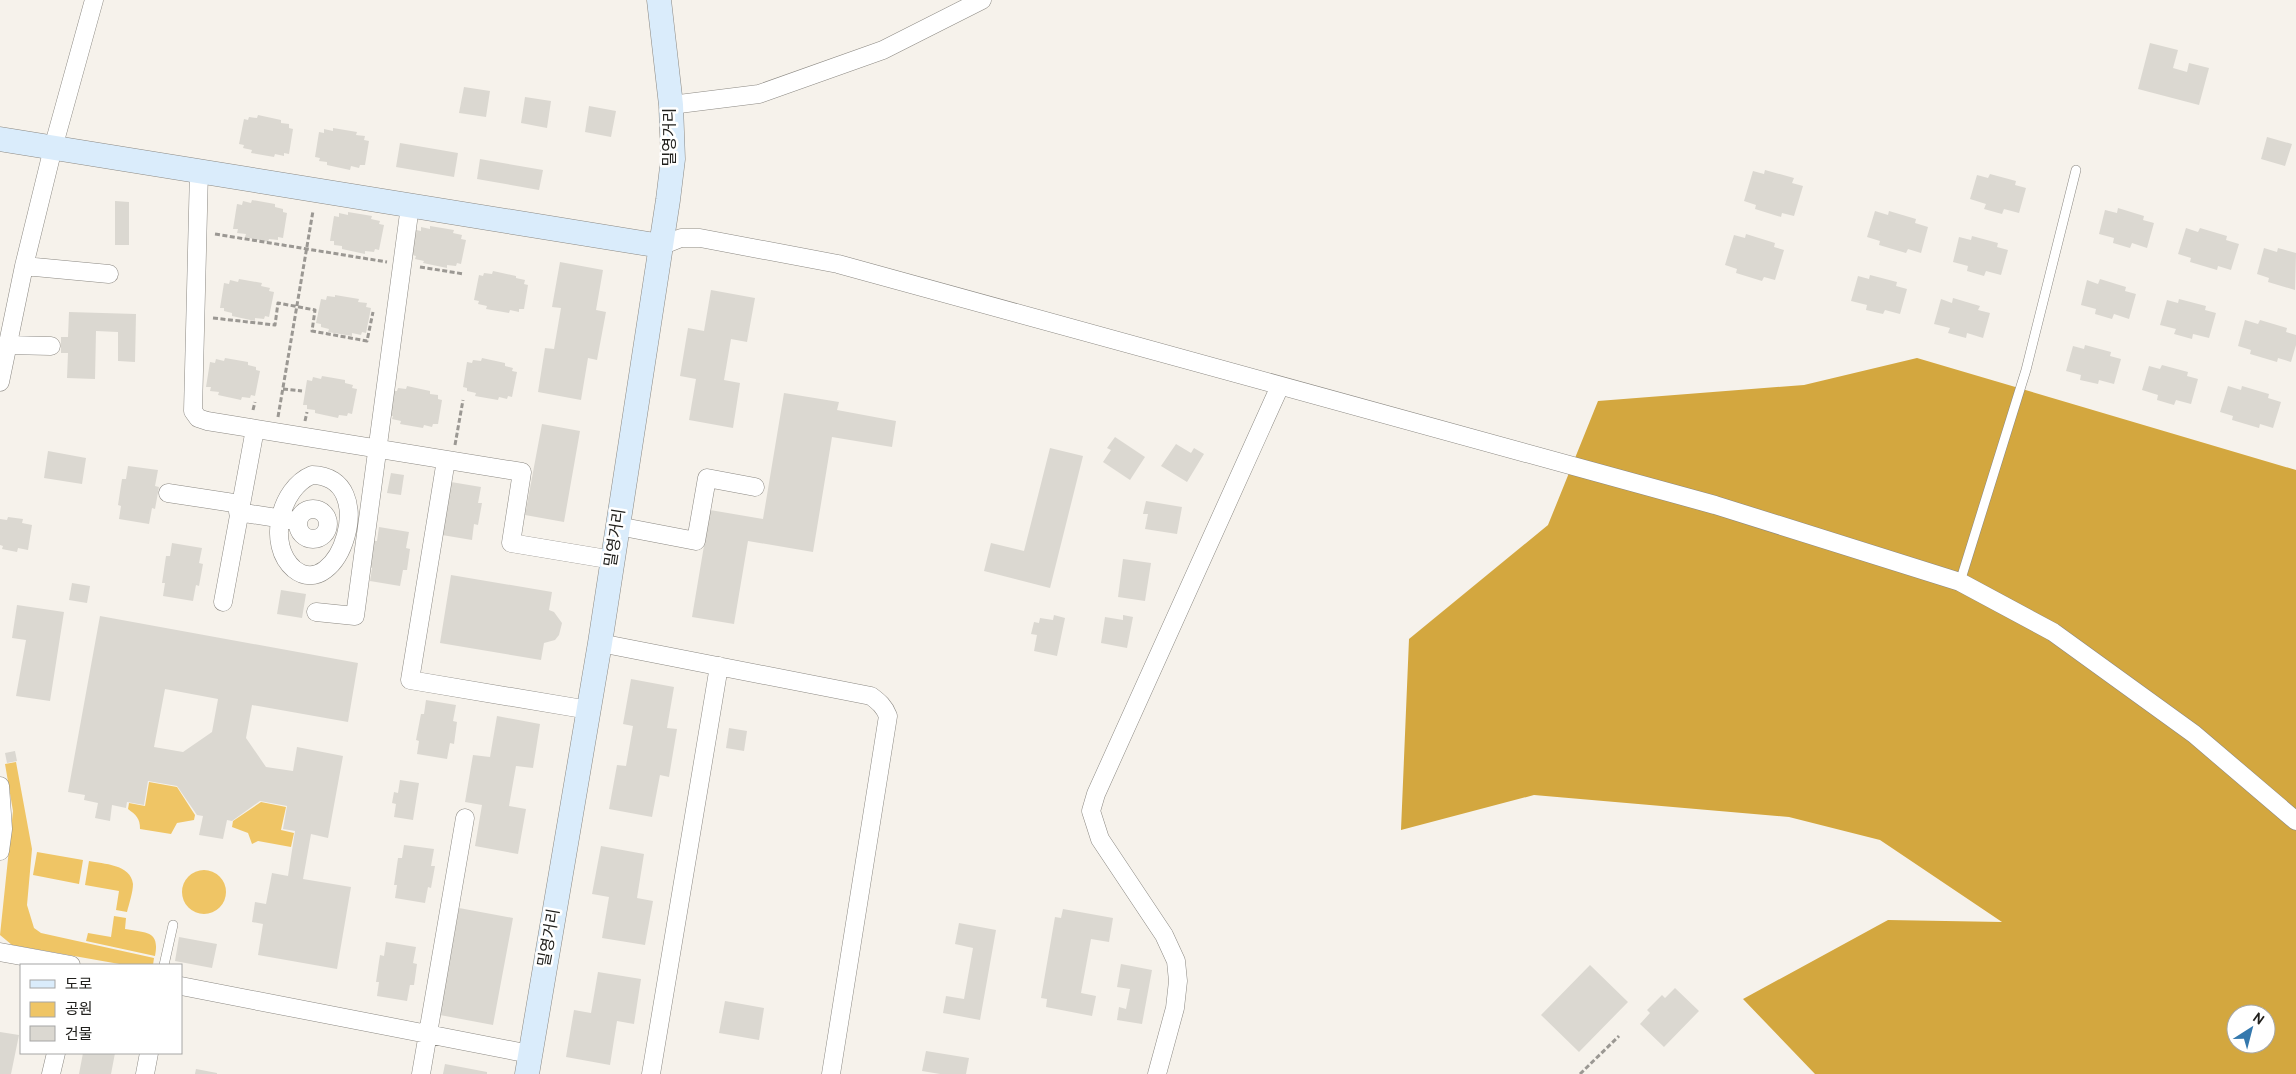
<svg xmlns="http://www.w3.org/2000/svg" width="2296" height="1074" viewBox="0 0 2296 1074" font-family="Overpass,'Noto Sans KR',sans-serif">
<rect width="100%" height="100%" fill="#f6f2eb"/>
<!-- green -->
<path fill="#efc565" d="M16 762 32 849 27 905 34 928 41 933 154 958 153 965H125L12 945 0 935 13 811 5 764Z
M149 782 177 787 195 815 194 820 177 823 171 834 140 829C140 818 136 815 128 809L129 803 145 806Z
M261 802 286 807 281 830 294 833 291 847 258 841 252 844 248 833 232 827 233 821Z
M37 852 83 860 79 884 33 875Z
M89 861C103 864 131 864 133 884 133 892 129 904 127 912L116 910 119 891 85 885Z
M182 892a22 22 0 1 1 44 0a22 22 0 1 1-44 0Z
M114 916 126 918 125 929C146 933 160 930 155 956L86 941 88 933 111 937Z"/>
<!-- forest -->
<path fill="#d3a73f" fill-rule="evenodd" d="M1917 358 2296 470V1074H1815L1743 999 1888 920 2002 922 1880 840 1789 817 1534 795 1401 830 1409 639 1548 525 1598 401 1804 385ZM2236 1014H2266V1044H2236Z"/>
<!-- building -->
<path fill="#dbd8d1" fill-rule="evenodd" d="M2150 43 2178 50 2173 68 2187 72 2189 63 2209 68 2199 105 2138 89Z
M464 87 490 91 486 117 459 113Z
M525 97 551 101 547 128 521 123Z
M589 106 616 111 611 137 585 132Z
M258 115 281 120V123L289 124V128L293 129 289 154 284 153V156L275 154 274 157 251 153 252 150 243 148 244 145 239 144 244 119 248 120 249 117 257 118Z
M333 128 357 132 356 135 365 136 364 140 369 141 365 165H360L359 168 351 166 350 170 327 165V162L319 161 320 158 315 157 319 132 324 133V129L333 131Z
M2267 137 2292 144 2285 166 2261 159Z
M400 143 458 153 454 177 396 167Z
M480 159 543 170 539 190 477 179Z
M1765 170 1794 178 1792 183 1803 186 1794 216 1782 213 1781 217 1755 209 1756 205 1744 201 1753 171 1764 174Z
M1990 174 2016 181 2015 185 2026 188 2019 213 2004 209 2002 214 1984 209 1986 204 1970 199 1977 175 1988 178Z
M252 200 275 204V207L283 209V212L287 213 283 238 278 237V240L269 239 268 242 245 237 246 234 237 233 238 229H233L237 204 242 205 243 201 251 203Z
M115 201 129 202V245H115Z
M2118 208 2144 216 2143 220 2154 223 2147 248 2132 243 2130 248 2113 243 2114 238 2099 234 2105 210 2117 213Z
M1875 211 1888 215 1889 211 1916 219 1915 223 1928 227 1921 253 1908 249 1906 253 1879 245 1880 241 1867 237Z
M348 212 372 216 371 219 380 221 379 224 384 225 379 250 375 249 374 252 365 251V254L342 249V246L334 245V241H330L334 216 339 217V213L348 215Z
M430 226 454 230 453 233 462 235 461 239 466 240 461 264 457 263 456 266 447 265V268L423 263 424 261 415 259 416 256 412 255 416 230 421 231V227L430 229Z
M2186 228 2198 232 2200 228 2227 236 2226 240 2239 244 2231 270 2218 266 2217 270 2190 262 2191 258 2178 254Z
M1746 234 1775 243 1774 247 1784 250 1775 280 1764 277 1762 281 1736 273 1737 269 1725 265 1734 235 1745 238Z
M1972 236 1998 243 1997 247 2008 250 2001 275 1986 271 1984 276 1967 271 1968 266 1953 262 1959 237 1971 240Z
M2264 248 2277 252 2278 248 2296 253 2295 290 2268 282 2269 278 2257 274Z
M560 262 603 270 596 310 606 312 597 360 588 358 581 400 538 392 545 348 554 349 561 308 552 307Z
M493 271 516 276V278L525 280 524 284 528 285 524 309H519V312L510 310 509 313 486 309 487 306 478 304 479 301 474 300 479 275 483 276 484 273 492 274Z
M1870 275 1897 282 1896 286 1907 289 1900 314 1885 310 1883 314 1866 310 1867 305 1851 301 1858 276 1869 279Z
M239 279 262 283 261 286 270 288 269 291 274 292 269 317 265 316 264 319 255 318V321L232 316V313L224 311V308H220L224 283 229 284 230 280 238 282Z
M2100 279 2126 287 2125 291 2136 294 2129 319 2114 314 2112 319 2095 314 2096 309 2081 305 2087 280 2098 284Z
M711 290 755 298 747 342 731 339 724 380 740 383 733 428 689 420 696 379 680 376 688 328 704 331Z
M335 295 359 299 358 302 367 303 366 307 371 308 366 333 362 332 361 335 352 333V336L328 332 329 329 321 327V324L316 323 321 299 326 300 327 296 335 297Z
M1953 298 1980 306 1978 310 1990 313 1983 338 1967 333 1966 338 1948 333 1950 328 1934 324 1941 299 1952 303Z
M2179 299 2206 306 2205 310 2216 313 2209 338 2193 334 2192 339 2174 334 2176 329 2160 325 2167 300 2178 303Z
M69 312 136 314 135 362 118 361V332L96 331 95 379 67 378 68 353H61V337H68Z
M2245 320 2258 324 2260 320 2287 328 2286 332 2296 335V345L2291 362 2278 358 2277 362 2250 354 2251 350 2238 346Z
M2085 345 2111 352 2110 356 2121 359 2114 384 2099 380 2098 384 2080 380 2081 375 2066 371 2073 346 2084 349Z
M225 358 248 362V365L256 367V370L260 371 255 396 251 395 250 398 242 397 241 400 218 395 219 392 210 391 211 387H206L210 362 215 363 216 359 224 361Z
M482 358 505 363V366L513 368 512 371 517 372 512 397 508 396 507 399 499 397 498 400 475 396 476 393 467 391V388L463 387 467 362 472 363 473 360 481 361Z
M2162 365 2188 372 2187 376 2198 379 2191 404 2176 400 2174 405 2157 400 2158 395 2142 390 2149 366 2160 369Z
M322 376 345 380V383L353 385 352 388 357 389 352 414 348 413 347 416 339 415 338 418 315 413V410L307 409V405H303L307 380 312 381 313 377 321 379Z
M407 386 430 391V394L438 395V399L442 400 438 424H433L432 427 424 425 423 428 400 424 401 421 392 419 393 416 388 415 393 391H397L398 388 406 389Z
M2228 386 2241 390 2242 386 2269 394 2268 398 2281 402 2273 428 2260 424 2259 428 2232 420 2233 416 2220 412Z
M784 393 839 402 837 410 896 421 892 447 832 437 813 552 748 541 734 624 692 617 710 510 763 519Z
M542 424 580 431 564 522 525 515Z
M1115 437 1145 457 1130 480 1103 462 1111 450 1107 448Z
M1176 444 1191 453 1194 448 1204 454 1187 482 1161 466Z
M1050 448 1083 456 1050 588 984 571 991 543 1024 551Z
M48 451 86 458 82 484 44 478Z
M128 466 158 470 155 486 159 487 155 509 152 508 149 524 119 519 121 506 118 505 122 479H126Z
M391 473 404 475 401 495 387 493Z
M451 482 481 487 478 503H482L478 525 474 524 472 540 442 535Z
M1146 501 1182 507 1177 534 1145 529 1148 514H1143Z
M8 517 23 519 22 523 32 525 28 550 18 548 17 552 2 549 3 546 0 545V519L7 520Z
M379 527 409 532 406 548 410 549 407 570H403L400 586 370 581 372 568 369 567 374 541H377Z
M172 543 202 548 199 563 203 564 199 586 196 585 193 601 163 596 165 583H162L166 556H170Z
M1123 559 1151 563 1145 601 1118 597Z
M451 575 552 592 549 610 554 612 562 623 559 635 555 640 544 643 541 660 440 643Z
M72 583 90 586 87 603 69 600Z
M281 590 306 594 302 618 277 614Z
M17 605 64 612 50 701 16 696 26 640 12 638Z
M1054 615 1065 618 1057 656 1034 651 1037 635 1031 634 1034 622 1039 623 1040 618 1053 620Z
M1123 615 1133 617 1127 648 1101 643 1105 617 1123 620Z
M100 616 358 663 348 722 252 705 246 738 266 767 293 771 297 747 343 756 328 838 311 834 303 879 351 887 337 969 258 955 263 924 252 922 255 902 266 904 272 873 288 876 295 831 283 829 287 806 260 801 232 821 227 820 223 839 199 835 203 816 197 815 177 786 148 781 144 805 127 802 126 808 112 805 110 821 95 818 98 803 84 800 85 795 68 792ZM165 689 218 699 212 732 183 752 154 747Z
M631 679 674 687 667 728 677 729 669 777 660 775 652 817 609 809 617 765 626 766 633 726 623 724Z
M426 700 456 705 453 721 457 722 454 744 450 743 447 759 417 754 419 741 416 740 421 714H424Z
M497 716 540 724 533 768 516 766 509 806 526 809 518 854 475 846 482 805 465 802 473 755 490 757Z
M729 728 747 731 744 751 726 748Z
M15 751 17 761 7 763 5 753Z
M400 780 419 783 413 820 394 817 396 804 392 803 394 792 398 793Z
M404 845 434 849 431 866H435L431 888 428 887 425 903 395 898 397 885H394L398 858H402Z
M601 846 644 854 637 898 653 901 645 945 602 938 609 897 592 894Z
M459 908 513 918 493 1025 440 1015Z
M1063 909 1113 918 1109 942 1091 939 1081 993 1096 996 1092 1016 1046 1007 1047 999 1041 998 1055 917 1061 918Z
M959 923 996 930 980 1020 943 1013 946 996 964 999 973 948 955 944Z
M179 937 217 944 212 968 175 961Z
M386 942 416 947 413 963 417 964 414 985H410L407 1001 377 996 379 982H376L380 955 384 956Z
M1121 964 1152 970 1142 1024 1117 1020 1119 1007 1126 1009 1130 989 1117 987Z
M1590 965 1628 1002 1579 1052 1541 1015Z
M598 972 641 979 634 1024 617 1021 610 1065 566 1057 574 1010 591 1013Z
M1675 988 1699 1011 1664 1047 1640 1024 1650 1013 1647 1010 1662 995 1665 998Z
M725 1001 764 1008 759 1040 719 1033Z
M0 1032 19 1035 11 1074H0Z
M926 1051 969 1058 966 1074H940L922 1071Z
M83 1053H115L111 1074H79Z
M445 1064 487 1072V1074H443Z
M196 1069 217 1073V1074H195Z"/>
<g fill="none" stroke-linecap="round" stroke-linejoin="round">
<defs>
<path id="lane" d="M1960 582 2026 370 2076 170
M164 965 173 925"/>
<path id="street" d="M671 105 759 94 883 50 982 0
M199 171 193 411 198 418 207 421 522 472 511 543 613 560
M661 246 681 238H700L838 264 1715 505 1960 582 2053 632 2194 734 2296 821
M24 266 109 274
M8 345 51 346
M0 382 24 266 53 148 94 0
M446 460 410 680 589 710
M312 475C382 476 338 605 294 569 266 545 280 488 312 475Z
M168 493 240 504
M298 524a15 15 0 1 1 30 0a15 15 0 1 1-30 0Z
M238 512 290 520
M618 526 696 541 707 478 755 487
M223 602 255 429
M316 612 355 616 410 206
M600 643 871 696C879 702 884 706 888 716L831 1074
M0 786 3 829 0 851
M0 952 71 965
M181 986 530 1054
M51 1074 56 1053
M145 1074 149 1053
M421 1074 465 818
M651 1074 719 666
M1157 1074 1175 1008 1178 981 1176 961 1164 935 1100 839 1091 811 1096 794 1280 386"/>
<path id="secondary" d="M0 139 661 246
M527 1074 600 643 668 200 673 159 671 105 659 0"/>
</defs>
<!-- lane casing -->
<use href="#lane" stroke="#8c8983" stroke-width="10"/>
<!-- street casing -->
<use href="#street" stroke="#8c8983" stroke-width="19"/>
<!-- secondary casing -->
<use href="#secondary" stroke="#8c8983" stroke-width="25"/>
<!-- path -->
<path stroke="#9b9893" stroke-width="3" stroke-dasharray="5 2.5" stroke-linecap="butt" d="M215 234 387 262
M420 267 464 274
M213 318 275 325 278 303 315 310 312 331 367 341 373 312
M283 389 302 391
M253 410 255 402
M278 417 313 211
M305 421 307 412
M455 445 463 400
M1580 1074 1619 1036"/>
<!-- lane -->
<use href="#lane" stroke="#fff" stroke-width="9"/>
<!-- street -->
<use href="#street" stroke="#fff" stroke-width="18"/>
<!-- secondary -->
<use href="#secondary" stroke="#daecfb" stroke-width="24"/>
</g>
<g text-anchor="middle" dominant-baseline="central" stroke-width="5" stroke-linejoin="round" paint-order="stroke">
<!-- street labels -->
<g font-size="16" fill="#21201d" stroke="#fff">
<text transform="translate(671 137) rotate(-90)">밀영거리</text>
<text transform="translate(616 538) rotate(-81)">밀영거리</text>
<text transform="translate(550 938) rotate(-80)">밀영거리</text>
</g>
</g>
<!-- legend -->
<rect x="20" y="964" width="162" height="90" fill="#ffffff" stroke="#a6a6a5"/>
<rect x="30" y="980" width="25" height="8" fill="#daecfb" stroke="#a6a6a5"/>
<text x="65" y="989" font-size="15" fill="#21201d">도로</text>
<rect x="30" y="1002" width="25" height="15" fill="#efc565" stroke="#a6a6a5"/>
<text x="65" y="1014" font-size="15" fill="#21201d">공원</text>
<rect x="30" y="1026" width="25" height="15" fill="#dbd8d1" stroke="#a6a6a5"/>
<text x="65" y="1039" font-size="15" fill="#21201d">건물</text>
<!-- north arrow -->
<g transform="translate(2251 1029) rotate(36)"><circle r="24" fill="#ffffff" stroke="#a6a6a5"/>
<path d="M0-4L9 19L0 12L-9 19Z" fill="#3478ad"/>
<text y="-8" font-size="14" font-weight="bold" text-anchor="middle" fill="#21201d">N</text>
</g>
</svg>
